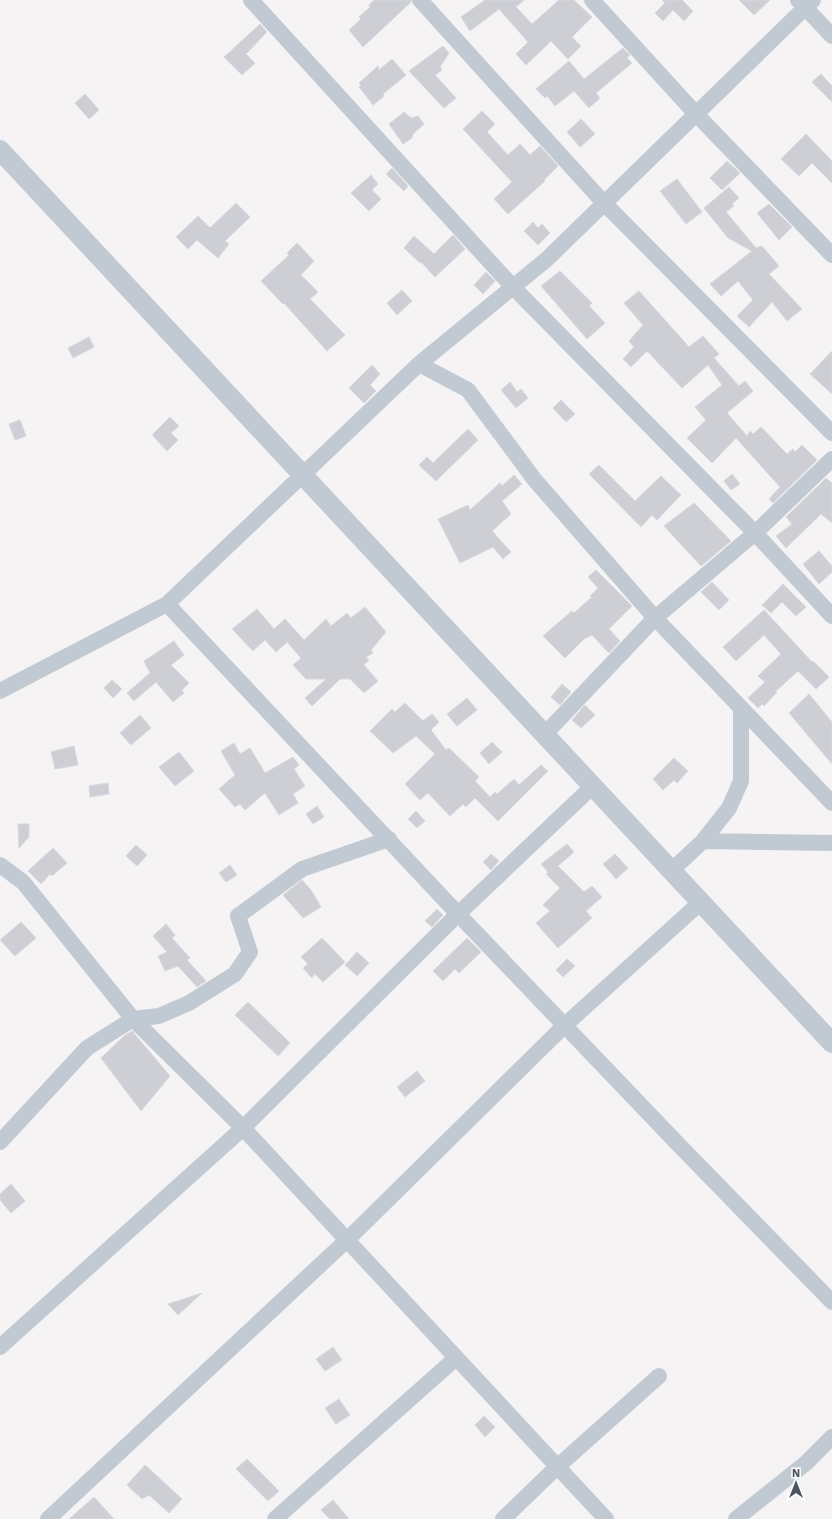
<svg xmlns="http://www.w3.org/2000/svg" width="832" height="1519" viewBox="0 0 832 1519" font-family="'Work Sans',sans-serif">
<rect width="100%" height="100%" fill="#f5f3f3"/>
<!-- building -->
<path fill="#cdcfd5" stroke="#d7d9de" d="M374 0H411V2L363 47 349 30 361 19 359 17 370 7 369 5Z
M485 0H524L516 7 532 24 559 0H574L592 17 572 37 581 46 568 59 551 41 526 65 516 54 528 42 499 9 470 31 461 17Z
M662 0H682L693 11 684 21 673 10 663 21 655 13 665 3Z
M739 0H770L754 15Z
M260 24 267 32 246 54 255 63 242 75 224 57Z
M443 46 449 53 440 67 442 70 435 75 456 98 444 108 409 71Z
M623 48 630 55 627 58 632 63 596 93 600 98 589 108 574 91 555 106 547 96 545 98 536 89 569 61 584 79Z
M392 59 406 75 383 94 384 96 373 105 359 87 361 85 359 83 378 66 379 70Z
M821 74 832 86V102L812 82Z
M85 94 99 110 89 119 75 103Z
M482 111 495 124 487 132 508 155 520 144 530 155 540 146 558 166 544 180 545 181 508 214 494 199 512 182 463 129Z
M404 112 411 118 418 116 424 124 413 134 412 138 403 144 389 124Z
M581 119 595 134 580 147 567 132Z
M806 134 832 161V183L812 163 799 176 781 159Z
M727 161 740 173 722 190 710 178Z
M392 168 408 186 404 191 386 174Z
M371 175 378 184 372 190 381 199 369 211 351 193Z
M677 179 702 212 686 224 660 191Z
M729 187 739 198 732 204 734 206 726 212 756 248 762 246 779 266 769 274 802 309 787 321 772 302 749 327 737 316 753 300 738 281 721 296 710 284 752 251 728 238 704 208Z
M236 203 250 217 225 241 229 244 218 258 197 240 188 249 176 237 198 216 210 228Z
M769 204 792 227 779 240 757 213Z
M533 222 538 228 542 224 550 233 538 245 524 231Z
M453 235 465 249 435 277 421 262 420 263 404 248 414 236 434 254Z
M297 243 314 261 301 275 318 292 310 299 345 335 327 351 284 303 283 304 261 281 289 255 287 253Z
M560 271 592 303 589 306 605 323 587 339 541 286Z
M486 272 495 281 483 294 474 285Z
M402 290 412 301 397 315 387 303Z
M639 291 689 347 703 336 719 354 714 358 739 386 745 381 753 391 727 413 747 436 750 431 753 434 761 427 787 454 793 449 795 452 802 445 817 460 773 503 769 499 780 487 736 438 712 463 687 438 706 420 695 407 722 385 708 365 682 388 647 351 631 367 623 359 634 347 629 341 643 325 624 303Z
M89 337 94 347 73 358 68 348Z
M832 351V394L810 374Z
M372 365 380 374 370 385 376 391 364 403 349 388Z
M510 382 517 392 521 389 528 398 516 408 501 390Z
M561 400 575 414 566 422 553 408Z
M170 417 179 426 171 433 178 440 167 451 153 436V434Z
M20 420 26 436 15 440 9 424Z
M468 429 478 440 436 481 419 465 427 457 433 463Z
M599 465 635 501 661 476 681 495 657 520 652 515 641 527 589 474Z
M732 474 740 484 731 490 724 481Z
M514 475 522 484 502 501 511 514 492 531 511 552 503 559 493 547 460 563 438 519 468 505 470 510 500 483 502 486Z
M826 478 832 483V523L821 514 786 548 776 536 792 524 786 517Z
M694 503 731 541 701 566 664 526Z
M819 551 832 566V572L819 584 803 564Z
M596 570 632 606 609 629 620 641 609 653 592 635 584 639 565 658 543 636 572 611 574 613 592 597 590 596 598 588 588 577Z
M712 582 729 600 719 610 701 592Z
M783 584 806 607 796 616 782 602 771 613 762 605Z
M365 607 386 632 371 650 373 653 366 657 369 660 364 665 378 681 364 693 350 679H340L312 706 305 698 326 679H306L293 665 301 658 287 642 276 652 265 640 253 651 232 629 257 609 274 629 285 619 304 640 326 619 331 626 347 613 351 618Z
M764 610 812 662 813 661 829 677 816 689 798 671 776 691 777 692 764 706 762 704 758 708 748 698 765 682 758 676 781 654 764 635 736 661 723 647Z
M174 641 184 655 171 665 189 683 182 690 184 693 173 702 156 682 134 701 127 693 150 673 144 661Z
M112 680 122 689 113 698 104 688Z
M562 684 571 692 560 705 551 697Z
M809 694 832 722V764L789 713Z
M467 698 477 710 457 726 447 714Z
M405 703 423 721 432 714 439 722 431 730 446 750 449 748 479 777 475 781 490 797 495 792 497 794 514 779 519 785 541 765 548 771 498 821 475 798 466 807 463 804 450 816 428 793 420 800 405 784 435 754 416 736 393 753 370 731 392 709 395 712Z
M585 705 595 715 581 728 572 720Z
M140 715 151 728 131 745 120 733Z
M492 742 502 752 489 764 480 753Z
M234 743 240 754 250 748 265 773 293 757 299 765 294 769 305 786 293 794 298 803 279 815 265 793 245 810 240 804 235 807 219 789 235 775 221 751Z
M74 746 78 765 55 769 51 752Z
M179 752 194 771 175 786 159 767Z
M674 758 688 771 677 783 674 780 663 790 653 779Z
M108 783 109 794 90 797 89 786Z
M317 806 324 817 313 824 306 814Z
M416 811 425 821 417 828 408 819Z
M18 824H29V837L19 848Z
M567 844 574 852 558 866 584 892 592 886 602 897 586 911 592 918 558 948 536 923 550 911 543 905 560 888 546 874 548 872 541 864Z
M136 845 147 855 137 866 126 856Z
M53 848 67 863 52 876 50 874 41 884 28 871Z
M491 854 499 861 491 870 483 862Z
M615 854 628 868 616 879 603 864Z
M230 865 237 875 226 882 219 873Z
M302 880 311 890 321 907 303 918 283 895Z
M437 909 443 915 432 927 425 921Z
M21 922 36 938 15 956 0 940Z
M166 924 175 935 172 938 190 958 187 960 206 981 197 987 178 966 165 971 158 956 167 952 153 936Z
M322 938 345 962 323 982 315 974 312 978 303 968 308 964 301 957Z
M467 938 481 952 459 973 455 969 443 981 433 971Z
M357 952 369 963 357 976 345 965Z
M567 959 575 966 563 977 556 970Z
M248 1002 290 1043 278 1056 235 1015Z
M132 1031 170 1076 141 1111 101 1058 124 1036Z
M417 1071 425 1081 405 1097 397 1087Z
M11 1184 25 1201 11 1213 0 1200V1194Z
M202 1293 178 1315 168 1304Z
M333 1347 342 1360 325 1371 316 1359Z
M339 1399 350 1415 336 1424 325 1408Z
M484 1416 495 1427 485 1437 475 1425Z
M247 1459 279 1491 268 1501 236 1469Z
M145 1465 182 1499 169 1513 149 1495 142 1499 127 1485Z
M94 1497 114 1519H69Z
M333 1500 349 1519H330L321 1510Z"/>
<g fill="none" stroke-linecap="round" stroke-linejoin="round">
<!-- minor -->
<path stroke="#c1cad2" stroke-width="16" d="M251 0 512 286 755 533 832 616
M420 0 604 203 832 433
M592 0 696 114 832 255
M798 0 832 36
M419 364 468 390 534 479 655 618 832 803
M167 604 458 914 676 1142 832 1302
M0 691 167 604 419 364 547 259 813 0
M545 734 655 618 755 533 832 459
M703 841 832 843
M0 865 23 882 133 1019 243 1128 606 1519
M671 871 703 841 729 808 741 781V709
M0 1142 87 1048 133 1019 159 1016 189 1003 235 974 250 952 238 916 302 869 389 839
M0 1347 243 1128 458 914 593 786
M48 1519 347 1240 565 1025 701 902
M275 1519 456 1358
M503 1519 557 1467 659 1376
M736 1519 806 1463 832 1437"/>
<!-- tertiary -->
<path stroke="#c1cad2" stroke-width="20" d="M0 150 832 1043"/>
</g>
<!-- north arrow -->
<g transform="translate(796 1483)" stroke="#ffffff" stroke-width="3" paint-order="stroke">
<path d="M0-3L7 15L0 10L-7 15Z" fill="#4a5661"/>
<text y="-6" font-size="11" font-weight="bold" text-anchor="middle" fill="#4a5661">N</text>
</g>
</svg>
